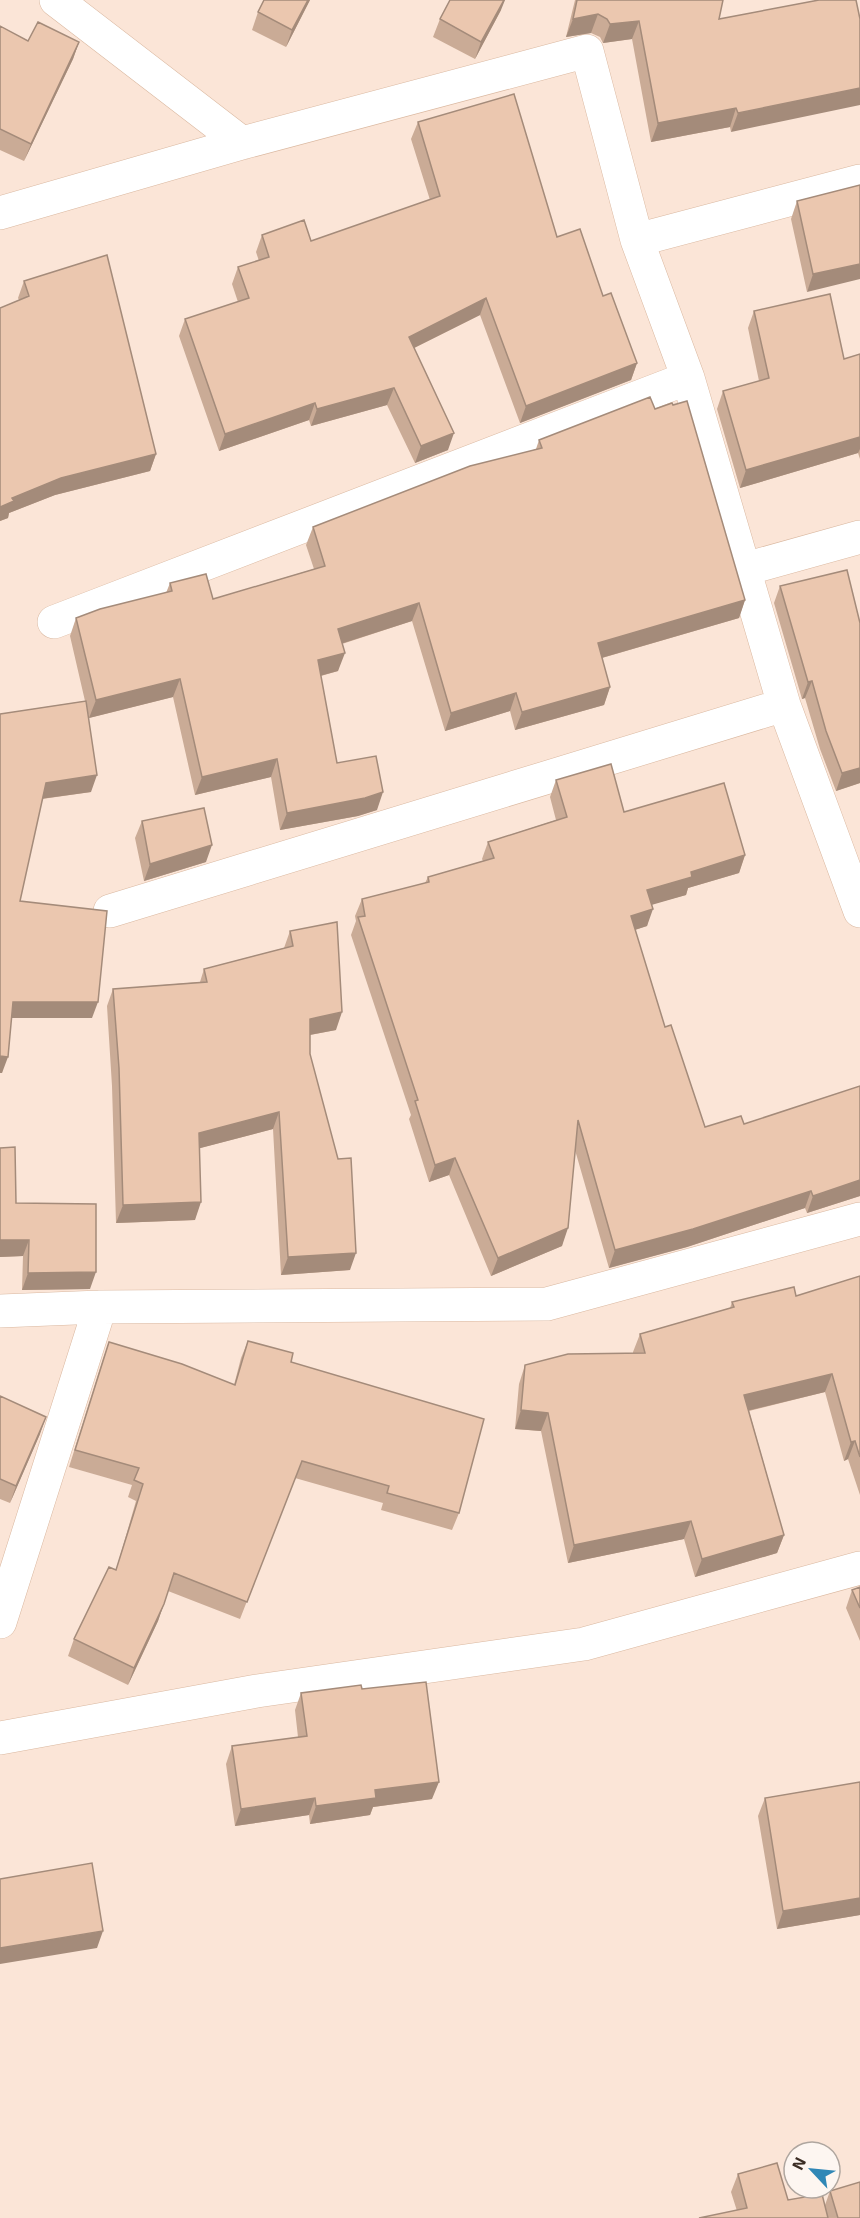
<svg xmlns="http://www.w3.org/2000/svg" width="860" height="2218" viewBox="0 0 860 2218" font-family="'Exo 2',sans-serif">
<rect width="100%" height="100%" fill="#fbe5d7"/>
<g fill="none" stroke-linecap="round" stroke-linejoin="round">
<defs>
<path id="minor" d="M56 0 242 143
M0 213 242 143 587 51 637 240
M688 378 784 705 860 911
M745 569 860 537
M54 622 688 378 637 240 860 181
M110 911 784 705
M0 1311 100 1307 547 1304 860 1219
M0 1622 100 1307
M0 1738 257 1691 584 1644 860 1568"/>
</defs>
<!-- minor casing -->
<use href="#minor" stroke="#dab8a0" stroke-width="34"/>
<!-- minor -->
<use href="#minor" stroke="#fff" stroke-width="33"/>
</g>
<!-- wall -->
<path fill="#caab96" d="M264 0H310L286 47 252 30 258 12Z
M575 0H723L719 19 819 0 731 132 730 127 651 142 632 39 603 43 600 37 591 33 566 37Z
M501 10 475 59 433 37 440 19Z
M0 26 28 41 79 42 73 59 24 161 0 150Z
M418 122 557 237 603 296 637 363 631 380 520 423 480 315 414 348 448 450 415 463 387 405 311 426 309 420 219 451 179 336 185 319 238 302 232 284 238 267 259 261 256 252 262 235 311 241 430 200 411 139Z
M860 185 807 292 791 219 797 201Z
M24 281 156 454 150 471 55 495 9 513 8 518 0 521V308L19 300 18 298Z
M754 311 844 359 860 354V459L858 453 740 488 717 409 723 391 759 381 748 328Z
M655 409 745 600 739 618 602 658 610 687 604 705 515 730 510 711 445 731 412 621 342 644 338 671 321 676 337 763 377 810 358 816 280 830 271 777 195 795 173 697 89 718 87 709 91 792 42 799 20 901 92 1018H11L2 1073H0V714L85 701 70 636 76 618 166 593 170 583 213 599 314 569 306 545 313 527 536 449 539 440Z
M780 586 860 623V783L836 791 820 749 805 698 802 699 774 603Z
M556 780 624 812 745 855 739 873 688 888 686 895 652 904 647 926 635 930 665 1027 705 1127 744 1124 860 1086V1196L807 1213 805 1208 687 1247 609 1268 575 1150 562 1246 491 1276 449 1175 429 1182 409 1119 411 1115 351 935 356 921 355 916 362 899 425 883 428 877 483 861 482 859 488 842 556 820 550 797Z
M142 821 206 862 144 881 135 838Z
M290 931 336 1030 310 1035V1054L350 1270 281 1275 273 1129 200 1148 195 1220 116 1223 112 1086 107 1006 113 989 200 982 204 969 284 948Z
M0 1148 16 1203 90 1289 22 1290 23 1256 0 1257Z
M860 1276V1495L848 1459 844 1461 825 1392 749 1411 784 1535 777 1553 695 1577 684 1539 568 1563 541 1431 515 1429 519 1384 525 1365 633 1353V1352L640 1334 730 1308 732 1302 796 1296Z
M248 1341 291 1362 459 1513 452 1530 381 1510 383 1503 295 1478 240 1619 168 1591 158 1621 128 1685 68 1656 74 1639 116 1570 136 1501 128 1497 132 1485 69 1467 103 1359 109 1342 234 1385 241 1358Z
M0 1396 40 1434 10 1503 0 1499Z
M860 1587V1641L846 1608 852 1590Z
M362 1689 432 1799 373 1807 370 1815 310 1824 309 1815 235 1826 226 1764 232 1746 298 1737 295 1710 301 1693Z
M860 1782V1915L777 1929 758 1816 765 1798Z
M738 2174 788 2200 825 2205 830 2191 860 2218H699L737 2211 731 2192Z"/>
<!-- shaded-wall -->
<path fill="#a48b7a" d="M308 0H310L286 47 292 30Z
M504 0H505L501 10 475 59 481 42Z
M598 14 591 33 566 37 573 19Z
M639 21 632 39 603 43 610 24Z
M79 42 73 59 24 161 31 144Z
M860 88V105L731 132 738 113Z
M736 108 730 127 651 142 658 123Z
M860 264V279L807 292 813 274Z
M486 298 480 315 402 354 409 337Z
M637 363 631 380 520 423 526 406Z
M394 388 387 405 311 426 317 409Z
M315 403 309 420 219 451 225 434Z
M454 433 448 450 415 463 421 446Z
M860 437V449L858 453 740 488 746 470Z
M156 454 150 471 55 495 9 513 8 518 0 521V507L12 498 61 478Z
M745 600 739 618 591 661 598 643Z
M419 603 412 621 331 647 338 629Z
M345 653 338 671 312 678 318 660Z
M180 679 173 697 89 718 96 700Z
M812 681 805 698 802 699 808 682Z
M610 687 604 705 515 730 522 712Z
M516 693 510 711 445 731 451 713Z
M277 759 271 777 195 795 202 777Z
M860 768V783L836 791 842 773Z
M97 775 91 792 40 799 46 783Z
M383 792 377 810 358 816 280 830 287 813Z
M212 845 206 862 144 881 150 864Z
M745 855 739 873 688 888 686 895 641 908 647 890 691 872Z
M653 909 647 926 625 933 631 916Z
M13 1002H98L92 1018H7Z
M342 1012 336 1030 304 1036 310 1019Z
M0 1056 8 1057 2 1073H0Z
M279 1112 273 1129 193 1150 199 1133Z
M455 1158 449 1175 429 1182 435 1165Z
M860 1180V1196L807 1213 813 1196Z
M811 1191 805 1208 687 1247 609 1268 615 1250Z
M201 1202 195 1220 116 1223 123 1205Z
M568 1228 562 1246 491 1276 498 1258Z
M0 1240H29L23 1256 0 1257Z
M356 1253 350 1270 281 1275 288 1257Z
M96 1272 90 1289 22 1290 28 1273Z
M832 1374 825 1392 738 1413 744 1395Z
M521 1410 548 1413 541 1431 515 1429Z
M46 1417 40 1434 10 1503 16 1486Z
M855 1441 848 1459 844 1461 851 1442Z
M691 1521 684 1539 568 1563 574 1545Z
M784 1535 777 1553 695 1577 702 1559Z
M164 1604 158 1621 128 1685 134 1668Z
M439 1782 432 1799 373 1807 370 1815 310 1824 316 1806 375 1790Z
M315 1798 309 1815 235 1826 241 1809Z
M860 1898V1915L777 1929 783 1911Z
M103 1931 97 1948 0 1964V1948Z"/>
<!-- building -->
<path fill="#ebc7af" stroke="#a48b7a" stroke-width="1.5" d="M264 0H308L292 30 258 12Z
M450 0H504L481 42 440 19Z
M577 0H723L719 19 819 0H856L860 19V88L738 113 736 108 658 123 639 21 610 24 607 19 598 14 573 19Z
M38 22 79 42 31 144 0 129V26L28 41Z
M514 94 557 237 580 229 603 296 611 293 637 363 526 406 486 298 409 337 454 433 421 446 394 388 317 409 315 403 225 434 185 319 249 298 238 267 269 257 262 235 304 220 311 241 440 196 418 122Z
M860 185V264L813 274 797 201Z
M107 255 156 454 61 478 12 498 14 501 0 507V308L29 296 24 281Z
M830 294 844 359 860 354V437L746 470 723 391 769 378 754 311Z
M650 397 655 409 672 403 673 405 687 401 745 600 598 643 610 687 522 712 516 693 451 713 419 603 338 629 345 653 318 660 337 763 376 756 383 792 365 798 287 813 277 759 202 777 180 679 96 700 76 618 100 609 172 591 170 583 206 574 213 599 325 566 313 527 470 466 542 448 539 440Z
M847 570 860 623V768L842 773 826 731 812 681 808 682 780 586Z
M86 701 97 775 46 783 20 901 107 911 98 1002H13L8 1057 0 1056V714Z
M611 764 624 812 724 783 745 855 691 872 692 877 647 890 653 909 631 916 665 1027 671 1025 705 1127 741 1116 744 1124 860 1086V1180L813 1196 811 1191 693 1229 615 1250 578 1120 568 1228 498 1258 455 1158 435 1165 415 1101 418 1100 358 917 365 916 362 899 429 882 428 877 494 858 488 842 567 817 556 780Z
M204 808 212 845 150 864 142 821Z
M337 922 342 1012 310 1019V1054L338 1159 351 1158 356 1253 288 1257 279 1112 199 1133 201 1202 123 1205 119 1068 113 989 207 982 204 969 293 946 290 931Z
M15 1147 16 1203 96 1204V1272L28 1273 29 1240H0V1148Z
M860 1276V1457L855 1441 851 1442 832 1374 744 1395 784 1535 702 1559 691 1521 574 1545 548 1413 521 1410 525 1365 568 1354 645 1353 640 1334 734 1307 732 1302 794 1287 796 1296Z
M248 1341 293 1353 291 1362 484 1419 459 1513 387 1493 389 1486 302 1461 247 1602 174 1573 164 1604 134 1668 74 1639 109 1567 116 1570 143 1484 134 1480 139 1468 75 1450 109 1342 182 1364 235 1385Z
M0 1396 46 1417 16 1486 0 1479Z
M860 1587V1608L852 1590Z
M426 1682 439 1782 375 1790 376 1798 316 1806 315 1798 241 1809 232 1746 307 1736 301 1693 361 1685 362 1689Z
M860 1782V1898L783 1911 765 1798Z
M92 1863 103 1931 0 1948V1879Z
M777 2163 788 2200 822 2194 828 2218H699L747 2208 738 2174Z
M860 2182V2218H838L830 2191Z"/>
<!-- north arrow -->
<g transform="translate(812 2170) rotate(296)"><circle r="28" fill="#fdf6f1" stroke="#afa69f" stroke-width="1.5"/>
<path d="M0-4.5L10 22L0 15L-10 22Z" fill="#3087b6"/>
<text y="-9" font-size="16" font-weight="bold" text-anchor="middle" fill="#3b2d24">N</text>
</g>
</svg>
